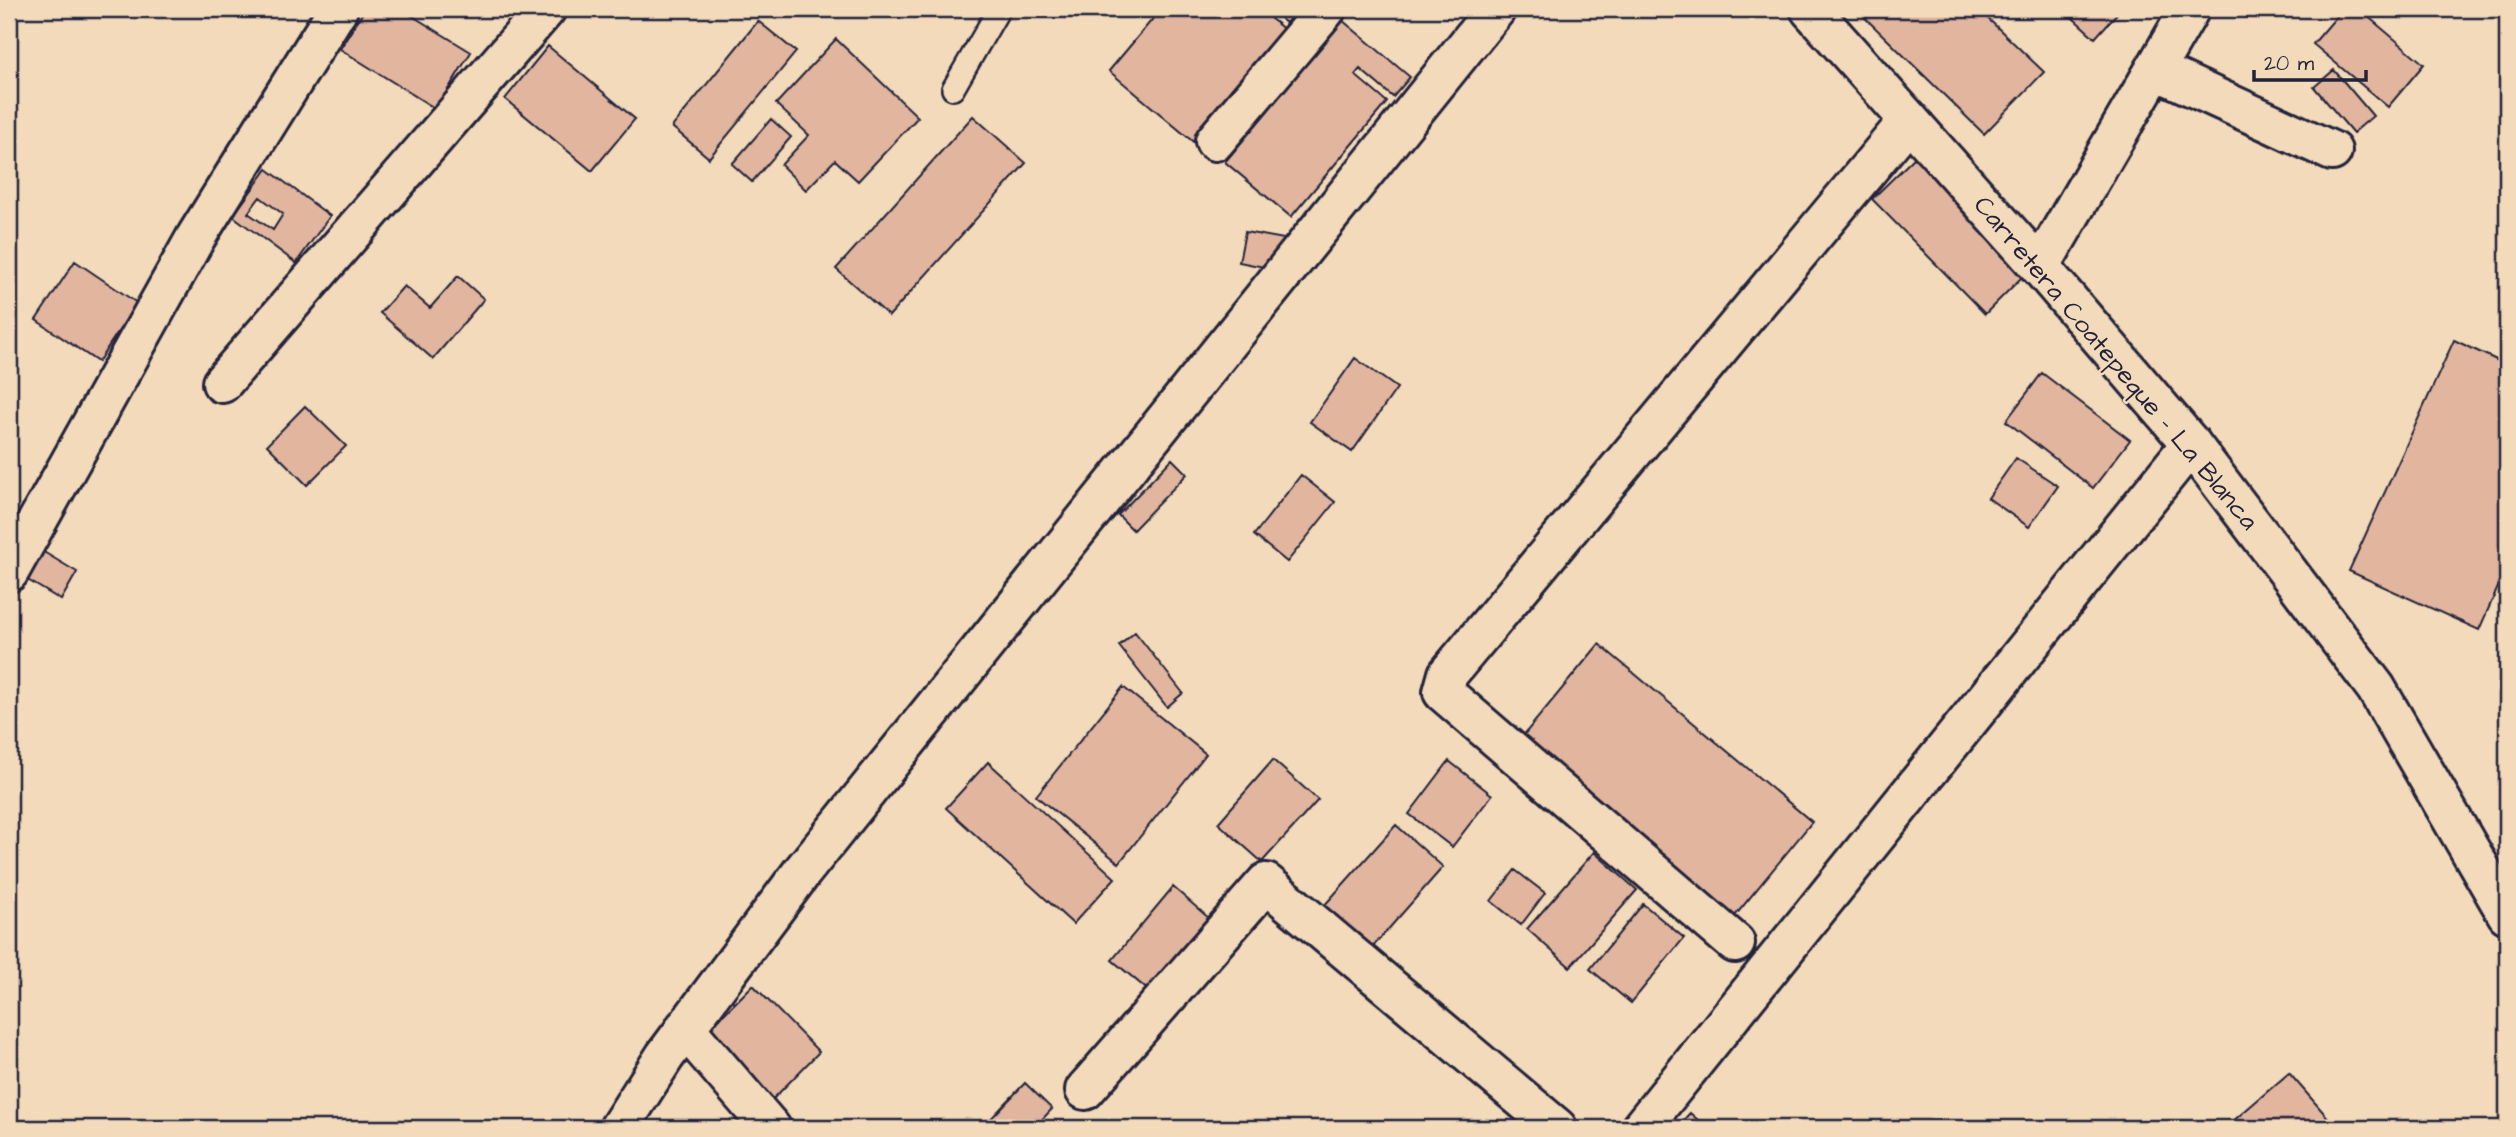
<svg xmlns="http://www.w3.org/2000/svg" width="2516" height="1137" viewBox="0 0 2516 1137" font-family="'Architects Daughter',sans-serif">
<rect width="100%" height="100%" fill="#f2daba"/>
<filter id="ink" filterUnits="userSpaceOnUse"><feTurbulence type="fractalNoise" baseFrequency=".0143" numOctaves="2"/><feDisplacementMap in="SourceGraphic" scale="14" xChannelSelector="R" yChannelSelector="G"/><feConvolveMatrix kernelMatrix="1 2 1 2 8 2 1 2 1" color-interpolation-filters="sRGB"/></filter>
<g filter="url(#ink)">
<!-- building -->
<path fill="#e1b59e" stroke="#22223b" stroke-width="2" fill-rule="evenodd" d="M365 9H401L471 52 436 109 340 49Z
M1161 9H1259L1290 34 1197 145 1109 71Z
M1269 9H1298L1286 23Z
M1856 9H1978L2044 72 1984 134Z
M2063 9H2121L2095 38Z
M2343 9H2359L2424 64 2388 107 2313 44Z
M1342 20 1410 77 1393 97 1360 69 1355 75 1387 102 1291 217 1225 162Z
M758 21 796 52 709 158 672 127Z
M836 39 918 117 858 181 835 160 806 190 781 165 809 135 776 104Z
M548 46 635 119 592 171 505 99Z
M2334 70 2373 116 2353 133 2314 87Z
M973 116 1026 163 889 316 836 269Z
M771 119 791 137 752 182 732 164Z
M1915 157 2028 271 1985 314 1872 199Z
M267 169 330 216 296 263 233 216ZM260 197 283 214 273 230 248 213Z
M1245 232 1284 239 1279 270 1239 262Z
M75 261 137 303 98 362 36 320Z
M458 276 484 299 433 359 380 313 404 286 430 308Z
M2454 340 2507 365V567L2479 630 2349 571Z
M1355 358 1397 388 1352 452 1310 422Z
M2042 373 2130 440 2093 488 2006 421Z
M305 406 346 446 307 485 267 445Z
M2016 458 2058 486 2029 527 1988 498Z
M1172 459 1187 474 1133 530 1118 515Z
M1301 475 1335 502 1287 562 1254 535Z
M37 548 77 572 61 600 21 576Z
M1135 632 1183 693 1167 707 1119 646Z
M1599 644 1812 822 1730 922 1517 743Z
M1123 687 1206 754 1119 863 1036 796Z
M1273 760 1318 800 1262 862 1218 823Z
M1449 761 1492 795 1452 847 1409 814Z
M988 762 1115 878 1073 924 946 808Z
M1396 825 1443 867 1370 950 1323 907Z
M1594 852 1637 890 1570 967 1527 929Z
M1515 870 1545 893 1521 925 1491 901Z
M1173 887 1210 919 1149 991 1112 960Z
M1643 904 1684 938 1631 1003 1590 969Z
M753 985 819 1052 772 1100 705 1033Z
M2289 1073 2337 1128H2225Z
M1025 1083 1052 1109 1034 1128H982Z
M1690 1113 1707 1128H1676Z"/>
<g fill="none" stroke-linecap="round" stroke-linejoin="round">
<defs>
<path id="lane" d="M953 89 999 9"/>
<path id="street" d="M2156 70 2332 151
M1215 141 1326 9
M2040 267 2190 9
M222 383 546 9
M9 572 196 237 338 9
M1735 943 1443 692 1448 674 1909 120
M685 1028 771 1128
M1085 1090 1266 883 1557 1128
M619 1128 665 1056 802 872 1496 9
M1641 1128 2191 444"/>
<path id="secondary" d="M1810 9 2040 267 2191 444 2376 688 2507 914"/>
</defs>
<!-- lane casing -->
<use href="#lane" stroke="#22223b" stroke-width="26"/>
<!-- street casing -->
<use href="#street" stroke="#22223b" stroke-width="44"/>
<!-- secondary casing -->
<use href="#secondary" stroke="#22223b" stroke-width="44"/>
<!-- lane -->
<use href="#lane" stroke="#f2daba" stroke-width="21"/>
<!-- street -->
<use href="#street" stroke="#f2daba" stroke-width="38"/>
<!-- secondary -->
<use href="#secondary" stroke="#f2daba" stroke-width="38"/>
</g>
</g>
<g text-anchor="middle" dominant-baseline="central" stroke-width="5" stroke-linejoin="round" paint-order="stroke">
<!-- street labels -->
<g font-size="26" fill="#22223b" stroke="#f2daba">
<text transform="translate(2116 363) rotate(50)">Carretera Coatepeque - La Blanca</text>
</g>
</g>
<!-- margin -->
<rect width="2516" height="1137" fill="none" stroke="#f2daba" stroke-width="35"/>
<rect x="18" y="18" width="2481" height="1102" fill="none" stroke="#22223b" stroke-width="2.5" filter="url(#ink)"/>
<!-- scale -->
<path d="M2254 70v10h112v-10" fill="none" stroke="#22223b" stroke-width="3.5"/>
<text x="2264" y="70" font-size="21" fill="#22223b" stroke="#f2daba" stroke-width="5" paint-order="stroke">20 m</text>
</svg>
